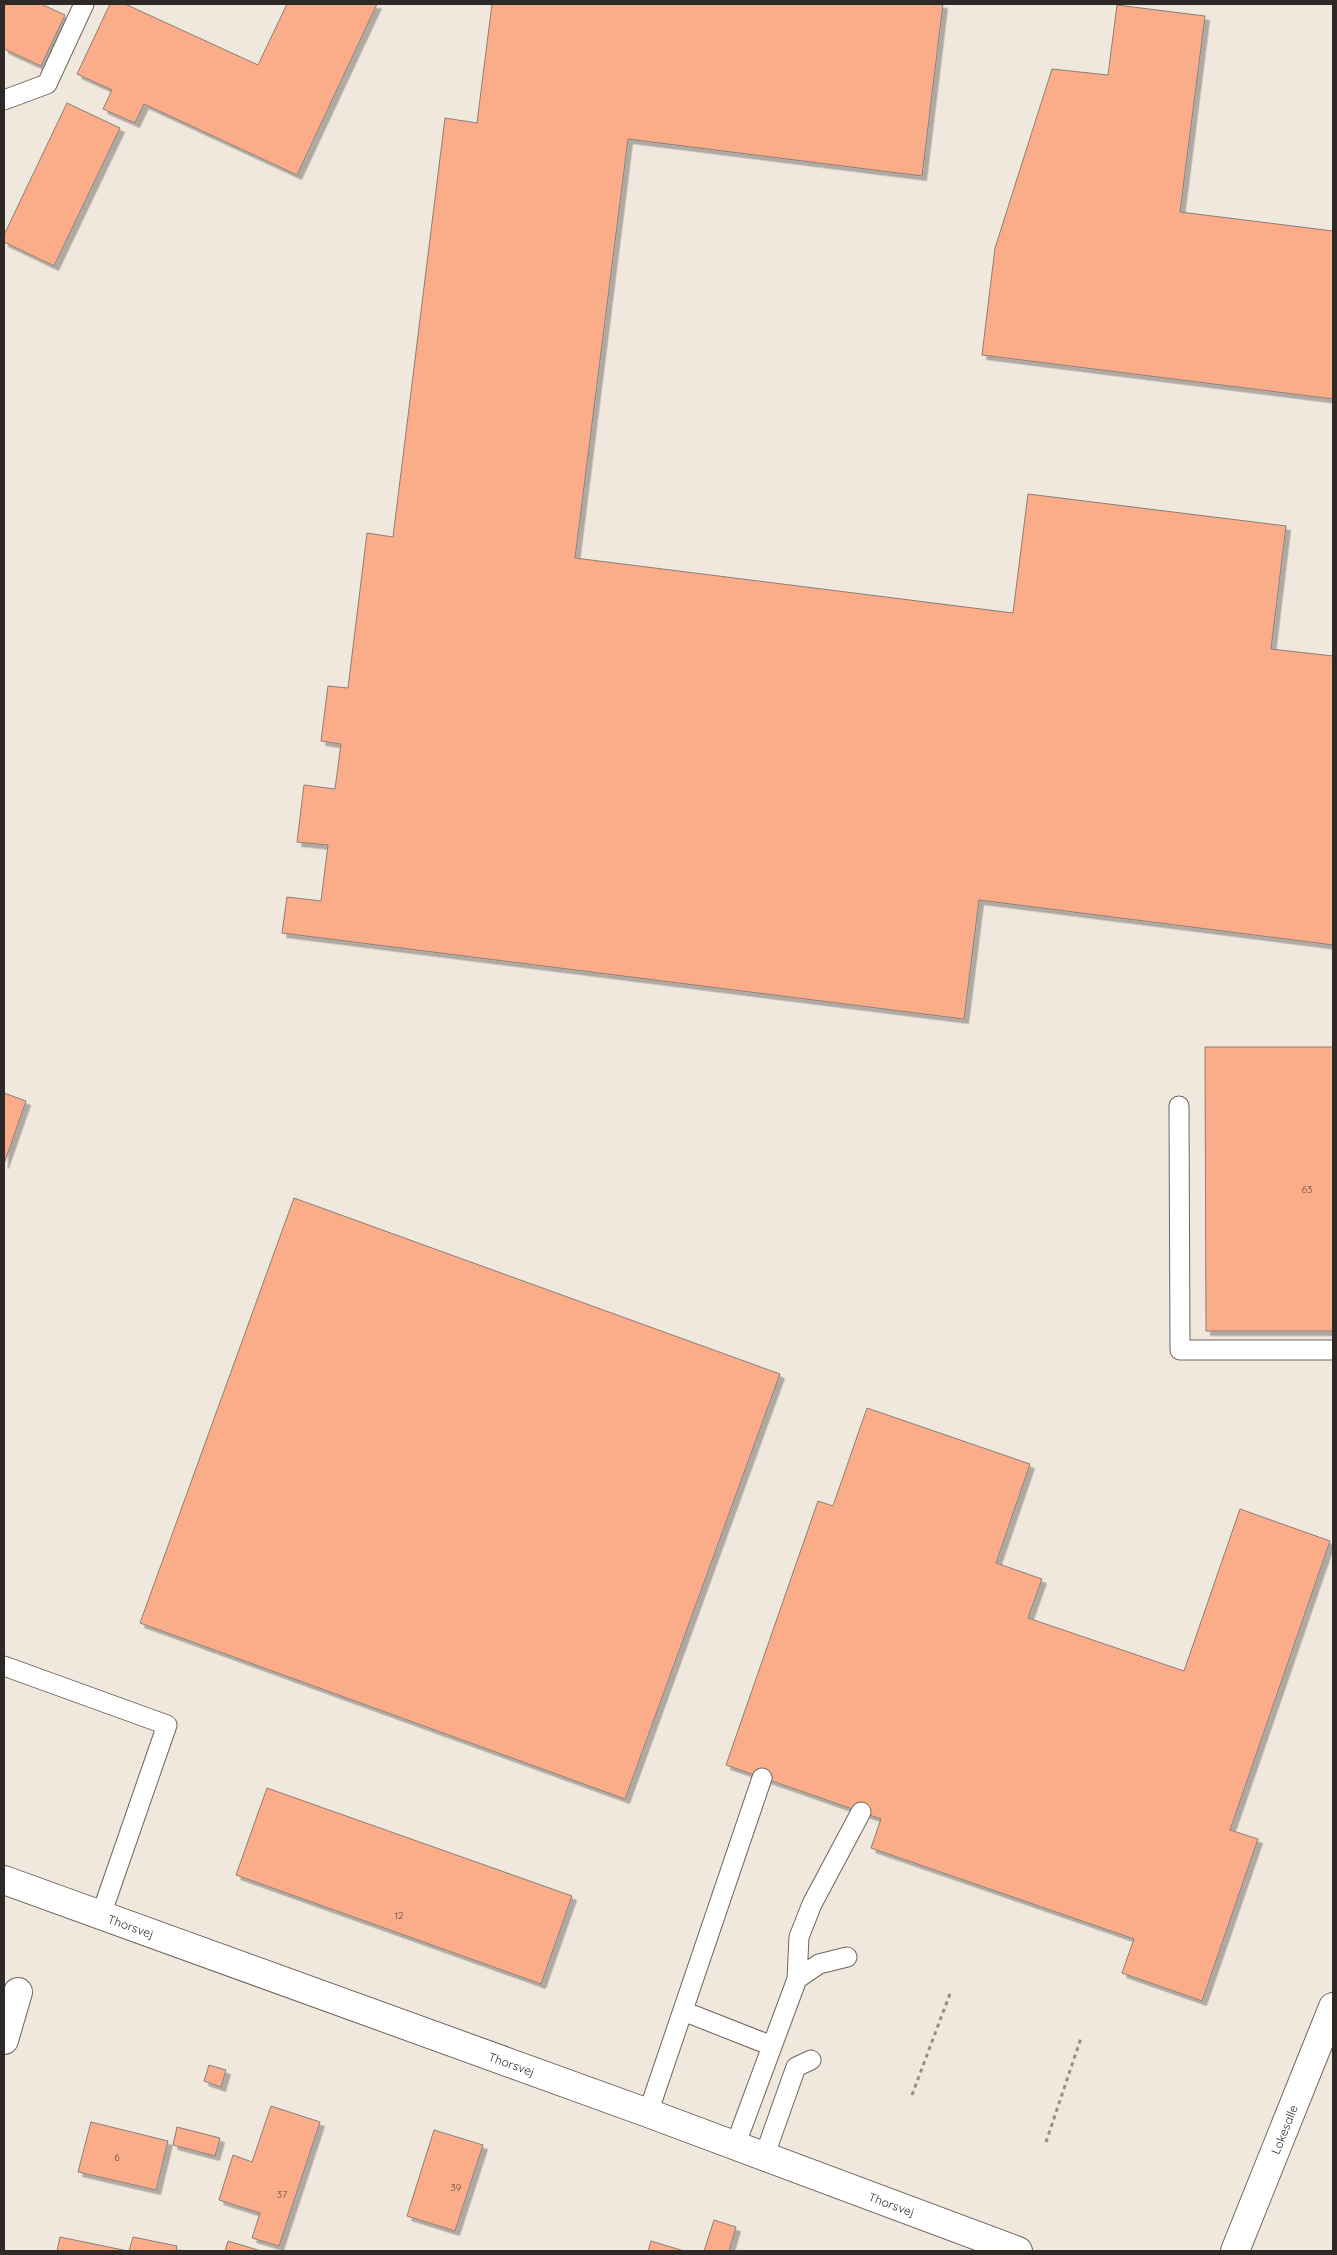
<svg xmlns="http://www.w3.org/2000/svg" width="1337" height="2255" viewBox="0 0 1337 2255" font-family="Quicksand,sans-serif">
<defs>
<filter id="shadow"><feDropShadow dx="4.5" dy="4.5" stdDeviation="0" flood-color="#0004"/></filter>
</defs>
<rect width="100%" height="100%" fill="#f0e7dd"/>
<!-- building -->
<path fill="#fbad8a" stroke="#8a7e79" filter="url(#shadow)" d="M4 4H41L65 15 41 66 4 49Z
M110 4H125L258 65 287 4H377L297 175 144 104 135 123 103 109 112 90 77 74Z
M492 4H943L922 176 628 139 575 558 1013 613 1028 494 1286 526 1271 649 1333 656V945L979 900 964 1019 282 933 287 897 321 901 328 845 297 842 304 785 335 789 341 744 321 741 328 686 348 688 367 533 393 537 445 118 477 123Z
M1117 5 1205 16 1180 212 1333 231V399L982 355 995 248 1052 69 1108 75Z
M67 103 120 128 54 266 4 242V235Z
M1205 1047H1333V1331H1206Z
M4 1093 26 1101 4 1164Z
M294 1198 780 1374 625 1799 140 1623Z
M867 1408 1030 1464 996 1563 1042 1579 1028 1618 1184 1671 1240 1509 1330 1541 1230 1830 1258 1839 1202 2001 1122 1973 1134 1939 871 1848 881 1819 726 1765 818 1501 833 1506Z
M267 1788 572 1896 541 1984 236 1875Z
M209 2065 226 2070 221 2087 204 2081Z
M271 2106 320 2122 279 2246 252 2238 260 2213 219 2200 233 2155 252 2162Z
M91 2122 168 2141 156 2190 78 2172Z
M177 2127 220 2138 215 2156 173 2145Z
M434 2130 483 2145 455 2231 407 2216Z
M714 2220 736 2227 729 2251H704Z
M60 2237 128 2251H57Z
M133 2237 177 2246 176 2251H129Z
M228 2241 261 2251H225Z
M651 2241 684 2251H648Z"/>
<g fill="none" stroke-linecap="round" stroke-linejoin="round">
<defs>
<path id="service" d="M4 100 47 84 84 4
M1179 1106 1180 1350H1333
M4 1666 167 1725 101 1915
M797 1979 799 1937 812 1904 861 1812
M683 2011 772 2046
M648 2113 762 1778
M735 2146 797 1979 819 1964 847 1957
M764 2157 796 2067 811 2060"/>
<g id="minor">
<path d="M4 2040 18 1992"/>
<path id="s1" d="M1235 2251 1333 2007"/>
</g>
<g id="tertiary">
<path id="s2" d="M4 1880 648 2113 1018 2251"/>
</g>
</defs>
<!-- service casing -->
<use href="#service" stroke="#6d665d" stroke-width="21"/>
<!-- minor casing -->
<use href="#minor" stroke="#6d665d" stroke-width="30"/>
<!-- tertiary casing -->
<use href="#tertiary" stroke="#6d665d" stroke-width="30"/>
<!-- path -->
<path stroke="#968f89" stroke-width="3" stroke-dasharray="4 4" stroke-linecap="butt" d="M912 2095 951 1991
M1046 2142 1081 2038"/>
<!-- service -->
<use href="#service" stroke="#fff" stroke-width="19"/>
<!-- minor -->
<use href="#minor" stroke="#fff" stroke-width="28"/>
<!-- tertiary -->
<use href="#tertiary" stroke="#fff" stroke-width="28"/>
</g>
<g text-anchor="middle" dominant-baseline="central" stroke-width="4" stroke-linejoin="round" paint-order="stroke">
<!-- number labels -->
<g font-size="10" fill="#604a3f">
<text x="1307" y="1189">63</text>
<text x="399" y="1915">12</text>
<text x="117" y="2157">6</text>
<text x="456" y="2187">39</text>
<text x="282" y="2194">37</text>
</g>
<!-- street labels -->
<g font-size="12" fill="#2d2926" stroke="#fff">
<text stroke="none"><textPath href="#s2" startOffset="135">Thorsvej</textPath></text>
<text stroke="none"><textPath href="#s2" startOffset="540">Thorsvej</textPath></text>
<text stroke="none"><textPath href="#s1" startOffset="131">Lokesalle</textPath></text>
<text stroke="none"><textPath href="#s2" startOffset="945">Thorsvej</textPath></text>
</g>
</g>
<!-- border -->
<rect width="1337" height="2255" fill="none" stroke="#2d2926" stroke-width="10"/>
</svg>
